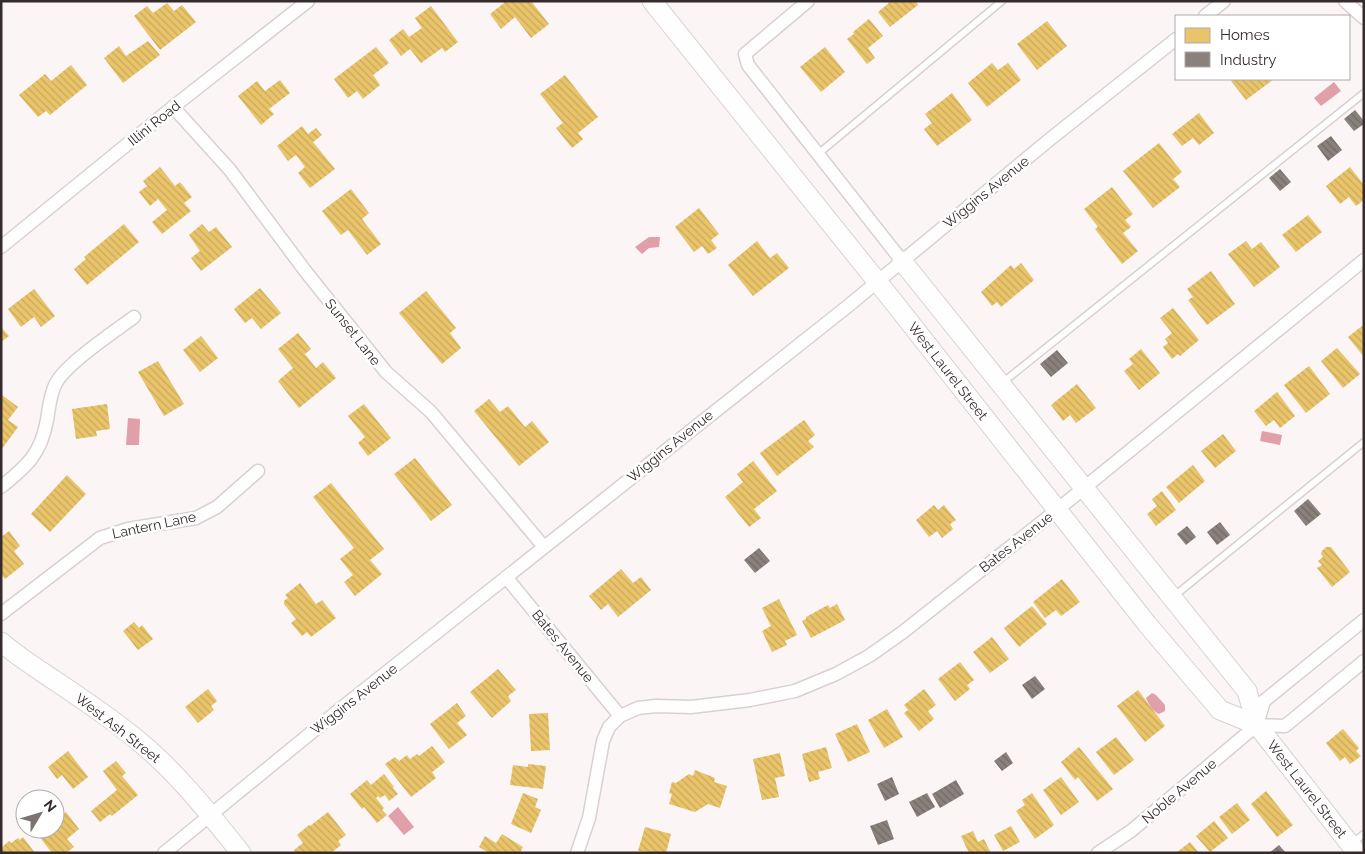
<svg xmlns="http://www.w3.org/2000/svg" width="1365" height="854" viewBox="0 0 1365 854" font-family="Raleway,sans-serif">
<defs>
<pattern id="homes-back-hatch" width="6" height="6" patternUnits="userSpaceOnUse" patternTransform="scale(1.25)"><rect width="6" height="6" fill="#e9c46a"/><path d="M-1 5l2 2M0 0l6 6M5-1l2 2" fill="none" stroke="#c8a95c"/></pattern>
<pattern id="industry-back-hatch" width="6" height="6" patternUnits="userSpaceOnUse" patternTransform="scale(1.25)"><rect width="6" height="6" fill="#8a817c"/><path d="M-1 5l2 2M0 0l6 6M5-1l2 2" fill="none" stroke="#726a66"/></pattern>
</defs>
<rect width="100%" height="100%" fill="#fbf5f5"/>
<!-- water -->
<path fill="#e09fa9" d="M1334 82 1341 91 1321 106 1314 98Z
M649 237H660L659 247 649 248 642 254 635 247Z
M128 418 140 419 139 445H126Z
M1262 431 1282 435 1280 445 1260 441Z
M1152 693 1156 695 1165 705V711L1159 714C1153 712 1148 703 1146 698Z
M398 807 414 827 404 835 388 816Z"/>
<!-- homes -->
<path fill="url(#homes-back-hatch)" d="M503 1H531L549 24 531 38 515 17 501 29 490 14 504 3Z
M887 1H916L918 5 890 27 878 12 889 3Z
M167 3 174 11 182 5 196 22 160 50 134 16 147 6 153 13Z
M431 6 458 42 445 52 442 48 421 63 410 49 401 56 389 40 403 29 409 37 422 28 415 18Z
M869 19 883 36 868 48 875 58 867 64 847 39 854 34 853 32Z
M1047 21 1067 46 1037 70 1017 44Z
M148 41 160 55 123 83 104 58 119 46 126 56Z
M376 47 389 63 373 75 380 85 363 99 357 91 348 98 334 79Z
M825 47 845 72 821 92 800 67Z
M992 63 998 70 1008 63 1021 80 987 107 968 83Z
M71 65 87 85 50 115 46 111 38 117 19 95 45 74 51 81Z
M565 75 598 117 578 133 583 139 572 148 556 128 563 123 540 94Z
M1235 79H1274L1246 100 1231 81Z
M280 80 290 93 269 109 274 114 261 125 238 96 257 81 265 91Z
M952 93 972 120 937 146 924 129 932 123 925 114Z
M1199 113 1214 133 1199 145 1193 138 1182 146 1172 134Z
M302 126 308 134 316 128 322 135 313 142 335 169 310 188 298 173 305 167 296 155 288 161 277 146Z
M1159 143 1182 172 1173 179 1180 187 1153 208 1123 171Z
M160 167 175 186 180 182 192 197 184 203 191 211 162 234 152 222 167 210 158 199 150 206 139 192 147 186 143 181Z
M1350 167 1364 185V200L1356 206 1349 197 1340 204 1326 186Z
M1112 187 1133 214 1125 220 1131 227 1123 233 1138 251 1122 264 1095 229 1098 227 1084 209Z
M351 189 369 213 362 219 381 244 367 255 348 230 341 235 322 211Z
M699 208 719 234 711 240 717 248 708 254 702 246 694 252 675 227Z
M1308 215 1322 232 1296 252 1282 235Z
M124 224 139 242 87 285 74 269 86 259 84 257Z
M202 224 209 232 216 227 232 247 201 271 191 258 200 251 189 235Z
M757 241 770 258 777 253 789 268 753 296 728 265Z
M1246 241 1252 249 1261 242 1280 267 1254 287 1228 254Z
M1021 263 1034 280 1001 307 997 302 992 306 981 292 1011 265 1014 269Z
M1211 271 1235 304 1207 325 1188 300 1193 297 1187 289Z
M260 288 281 313 261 329 252 318 245 323 234 309Z
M34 289 55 316 41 327 34 317 21 327 8 309Z
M426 291 456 328 450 333 461 348 442 364 399 313Z
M1173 308 1199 340 1180 356 1178 354 1172 359 1163 347 1168 343 1165 339 1172 333 1160 318Z
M1362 326 1364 328V357L1348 337Z
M1 327 9 336 1 342Z
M298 333 311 349 305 354 316 368 323 362 336 378 299 408 278 381 293 368 278 349Z
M201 336 218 358 200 372 183 350Z
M1337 348 1360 374 1343 388 1321 361Z
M1141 349 1160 373 1139 390 1124 371 1133 364 1129 359Z
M158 361 184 404 164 416 138 372Z
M1309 366 1330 394 1306 413 1284 385Z
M1077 384 1096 408 1076 423 1070 415 1063 421 1051 405Z
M1277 392 1295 416 1280 428 1274 420 1266 426 1254 411Z
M2 395 18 407 8 420 18 427 1 450Z
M489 399 500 412 508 406 525 427 532 421 549 442 519 466 474 411Z
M107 404 110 429 96 431 97 436 76 439 72 409Z
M364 404 391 438 368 456 358 443 365 437 348 416Z
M804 420 815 435 808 441 814 447 777 476 760 453Z
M1223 434 1236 451 1215 468 1201 451Z
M415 458 452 505 431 521 394 474Z
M753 461 777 491 754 509 761 518 749 527 725 497 743 482 737 474Z
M1193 465 1205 481 1179 503 1166 487Z
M67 475 86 494 50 532 31 514Z
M331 483 384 549 370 560 382 574 355 596 344 582 353 575 340 559 354 548 313 497Z
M1162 491 1176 510 1156 526 1147 514 1157 506 1152 499Z
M934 505 938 510 944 505 956 520 950 524 953 529 942 538 937 531 929 537 916 520Z
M9 531 20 546 14 551 24 564 5 579 1 574V537Z
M1326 547H1331L1350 572 1332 587 1317 568 1322 565 1318 561 1323 557 1321 554 1322 551Z
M621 569 633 583 641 577 651 590 618 617 608 604 601 610 589 596Z
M1062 579 1080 602 1061 616 1056 610 1045 618 1033 602Z
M300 583 316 604 322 600 336 618 311 637 307 632 302 636 291 623 296 619 284 604V601L288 598 285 595Z
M779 599 797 635 785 641 787 645 772 652 762 631 771 626 762 608Z
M837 604 845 620 811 638 802 621 806 619V617L828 605 830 608Z
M1032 606 1047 624 1019 647 1004 628Z
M134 622 139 628 142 625 153 639 138 650 123 631Z
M992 637 1009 659 990 673 973 652Z
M960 662 974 680 967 685 970 689 955 701 938 679Z
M498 669 516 690 508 696 511 701 492 718 470 692Z
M208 689 217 701 211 706 214 710 198 723 185 707Z
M924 689 936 705 928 711 934 719 919 731 904 713 908 710 904 705Z
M1138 690 1165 726 1145 742 1117 706Z
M457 703 466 716 457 723 467 735 449 749 430 724Z
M887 709 903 737 884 748 868 720Z
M548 713 550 750 531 751 529 714Z
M857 724 870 752 848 762 835 734Z
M1343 729 1359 748 1356 751 1361 756 1350 764 1345 757 1340 761 1326 743Z
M1116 737 1134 760 1114 775 1096 752Z
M432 746 445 762 432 772 436 778 411 797 385 764 395 757 399 761 407 755 410 759 417 754 419 756Z
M826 747 832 768 818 772 820 779 809 782 802 754Z
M1079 747 1113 789 1097 801 1078 777 1075 780 1061 762Z
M68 751 88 777 73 789 62 775 57 779 48 767Z
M780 753 785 776 775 778 779 797 762 800 753 759Z
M116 761 126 773 122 776 138 795 112 816 110 814 100 822 91 811 117 790 103 771Z
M528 764 546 766 543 789 510 785 513 765 528 767Z
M695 770 715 778 714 782 727 786 720 808 708 804 695 812 669 804 672 794 669 793 672 782 676 783 689 774 693 776Z
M384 774 394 787 393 788 398 794 389 801 385 795 380 798 378 796 376 798 384 808 382 810 387 815 377 823 364 807 362 809 350 794 367 780 371 785Z
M1061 777 1079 802 1061 815 1043 790Z
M1266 791 1293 825 1277 837 1251 804Z
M523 793 538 799 535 807 541 810 531 833 511 824Z
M1032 793 1054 825 1035 839 1016 811 1025 805 1022 800Z
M1237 803 1250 820 1232 834 1219 817Z
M66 812 79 829 67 839 74 847 66 853H52L38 835 45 829H55V821Z
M328 812 346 835 338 841 341 845 331 853H296L294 850 303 843 297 835 309 825 310 826Z
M1214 821 1228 838 1210 852 1196 836Z
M1011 826 1020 842 1003 851 994 835Z
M645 827 671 834 666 853 638 851Z
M973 831 978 842 984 839 991 853H969L961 836Z
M502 834 523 847 520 853H489L479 847 485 836 496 843Z
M23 837 35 853H1V848L9 841 11 843 18 838 20 840Z
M1190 842 1199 853H1176Z"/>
<!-- industry -->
<path fill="url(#industry-back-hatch)" d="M1355 110 1364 121V124L1354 131 1344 119Z
M1331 136 1342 150 1328 161 1317 146Z
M1280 169 1291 182 1280 191 1269 178Z
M1057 350 1068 363 1051 377 1040 364Z
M1308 499 1321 514 1306 526 1294 511Z
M1220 522 1230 535 1217 545 1207 532Z
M1187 526 1196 537 1186 545 1177 534Z
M759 548 770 561 755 573 744 560Z
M1035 676 1045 689 1032 699 1022 685Z
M1006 752 1013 763 1002 771 994 761Z
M892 777 899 794 885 801 877 784Z
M956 780 964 794 940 808 932 794Z
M927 793 935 807 917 817 909 802Z
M887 820 894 839 878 845 870 826Z
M1279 845 1286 853H1269Z"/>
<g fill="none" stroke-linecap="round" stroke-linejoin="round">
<defs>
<path id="lane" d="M818 154 1002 1
M1002 383 1364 93
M1173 597 1364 442
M1351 844 1364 834"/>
<path id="street" d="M808 1 745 54 748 65 902 261
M1345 1 1364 18
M1205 16 1224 1
M173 107 230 170 306 272 386 372 431 412 544 547
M1 247 173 107 308 1
M1 487C27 466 41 454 47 420 49 408 50 394 56 383 67 363 114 332 134 317
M506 577 620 716
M1 614 100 538 128 529 196 518 217 507 258 471
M1257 725 1285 726 1364 661
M164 853 339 710 848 306 1049 140 1176 39
M577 853 589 818 603 741 609 727 620 716 638 708 656 706 691 707 750 700 795 691 836 674 869 656 903 632 1057 510 1364 260
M1098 853 1131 831 1257 725 1264 701 1364 620"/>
<path id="secondary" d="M652 1 896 305 1147 624 1220 710 1257 725
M902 261 1247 691 1257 725 1357 853
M1 642C17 656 36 668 54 680 81 698 109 717 135 738 176 771 208 812 241 853"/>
</defs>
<!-- lane casing -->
<use href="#lane" stroke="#d9d0d1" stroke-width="9"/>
<!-- street casing -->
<use href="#street" stroke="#d9d0d1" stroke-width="15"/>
<!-- secondary casing -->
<use href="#secondary" stroke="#d9d0d1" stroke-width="21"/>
<!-- lane -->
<use href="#lane" stroke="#fefefe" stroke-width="6"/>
<!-- street -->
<use href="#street" stroke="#fefefe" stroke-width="12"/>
<!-- secondary -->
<use href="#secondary" stroke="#fefefe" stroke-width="19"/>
</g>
<g text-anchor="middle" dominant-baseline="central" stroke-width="5" stroke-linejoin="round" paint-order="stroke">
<!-- street labels -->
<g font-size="14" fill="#362b2c" stroke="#fff">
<text transform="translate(154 123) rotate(-39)">Illini Road</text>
<text transform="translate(986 192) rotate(-39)">Wiggins Avenue</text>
<text transform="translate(353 332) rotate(52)">Sunset Lane</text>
<text transform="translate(948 371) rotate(52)">West Laurel Street</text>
<text transform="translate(670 446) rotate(-39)">Wiggins Avenue</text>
<text transform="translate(154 525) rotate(-12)">Lantern Lane</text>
<text transform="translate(1016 542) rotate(-38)">Bates Avenue</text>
<text transform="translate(563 646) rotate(51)">Bates Avenue</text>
<text transform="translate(354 699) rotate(-38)">Wiggins Avenue</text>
<text transform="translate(118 728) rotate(38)">West Ash Street</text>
<text transform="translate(1307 789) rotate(52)">West Laurel Street</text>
<text transform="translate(1179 791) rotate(-40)">Noble Avenue</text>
</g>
</g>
<!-- border -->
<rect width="1365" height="854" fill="none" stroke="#362b2c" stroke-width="5"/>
<!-- legend -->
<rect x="1175" y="15" width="175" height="65" fill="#ffffff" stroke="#afaaab"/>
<rect x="1185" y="28" width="25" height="15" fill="#e9c46a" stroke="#afaaab"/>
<text x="1220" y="40" font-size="15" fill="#362b2c">Homes</text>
<rect x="1185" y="52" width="25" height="15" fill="#8a817c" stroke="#afaaab"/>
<text x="1220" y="65" font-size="15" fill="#362b2c">Industry</text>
<!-- north arrow -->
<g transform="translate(40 814) rotate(52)"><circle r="24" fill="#ffffff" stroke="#afaaab"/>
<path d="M0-4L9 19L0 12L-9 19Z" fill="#7b7272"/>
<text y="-8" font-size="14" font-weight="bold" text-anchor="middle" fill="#362b2c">N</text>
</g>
</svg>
